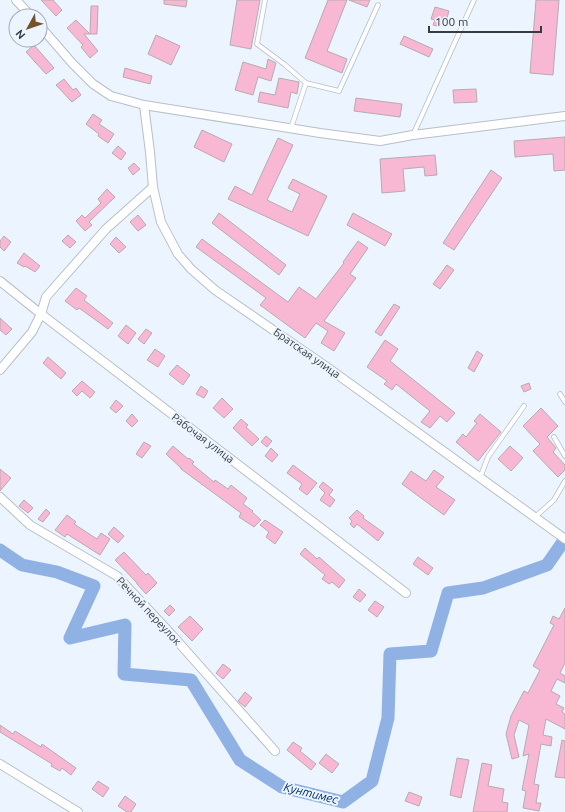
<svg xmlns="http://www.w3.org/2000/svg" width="565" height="812" viewBox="0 0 565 812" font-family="Ubuntu,sans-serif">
<rect width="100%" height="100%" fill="#ecf5ff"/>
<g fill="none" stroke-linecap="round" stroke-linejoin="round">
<!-- river -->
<path stroke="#8fb1e4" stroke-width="13" d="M0 550 22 565 57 572 94 586 70 638 125 625 124 674 191 680 240 760 282 787 343 802 372 781 388 718 390 654 431 651 448 593 483 588 547 565 565 539"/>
</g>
<!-- building -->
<path fill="#f8b7d3" stroke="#b7abb0" d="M41 0H53L62 10 56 16Z
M164 0H187L186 7 164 4Z
M237 0H260L251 49 230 45Z
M328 0H347L327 51 347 59 342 73 305 58Z
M349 0H370L367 7Z
M536 0H559L553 75 530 73Z
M91 6H98L97 34H90Z
M435 7 449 11 447 18 443 17 440 27 433 25 435 20 431 19Z
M76 20 90 34H84L98 51 90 58 81 47 83 45 67 28Z
M156 35 180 46 171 65 148 54Z
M404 36 433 49 429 57 400 44Z
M34 45 54 68 46 74 26 52Z
M268 59 276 63 271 81 258 77 253 95 235 90 243 62 266 69Z
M125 68 152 76 150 84 123 77Z
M279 78 299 82 297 94 291 92 288 108 258 102 260 92 275 95Z
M64 79 73 90 76 88 81 95 72 102 56 85Z
M476 89 477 102 454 103 453 90Z
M356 98 402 104 400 117 354 111Z
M93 114 102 120 99 124 114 134 108 143 98 136 99 134 86 124Z
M202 130 232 144 224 162 194 147Z
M565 137V170L554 171 553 154 515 157 514 141Z
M278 138 293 145 267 200 292 212 300 194 288 188 293 179 327 196 308 236 228 199 235 186 252 195Z
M118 146 126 153 121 160 112 153Z
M435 155 437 175 425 176 424 167 403 169 405 191 382 193 380 159Z
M134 163 140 169 133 175 128 168Z
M491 170 502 178 454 250 443 243Z
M107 189 115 197 89 222 92 225 85 231 76 221 82 215 85 218 101 203 98 199Z
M219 213 286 265 279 275 212 223Z
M353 213 392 234 385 246 347 225Z
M138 215 146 225 138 231 130 222Z
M68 235 76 242 70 248 62 241Z
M4 236 11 242 4 251 0 247V241Z
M116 237 126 247 119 253 110 244Z
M202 239 288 302 299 287 316 299 344 263 343 262 358 241 368 248 350 274 356 278 324 321 345 333 334 351 321 343 328 331 316 323 305 338 260 305 266 298 196 247Z
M24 253 40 266 35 272 25 266 24 267 17 263Z
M447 265 454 270 440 289 433 284Z
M76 288 87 296 84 300 113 323 108 329 79 308 77 310 65 301Z
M394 304 400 307 381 336 375 332Z
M0 318 12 329 6 335 0 330Z
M126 325 136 333 128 344 118 336Z
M146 329 152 333 144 344 138 339Z
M385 340 398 349 390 361 455 413 447 422 440 416 430 428 421 422 430 411 396 384 392 390 384 384 387 381 367 367Z
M155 349 165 356 158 367 147 360Z
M477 351 483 355 474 372 468 368Z
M48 357 66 373 61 379 43 363Z
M177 365 190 375 183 385 169 374Z
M82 381 95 392 90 398 82 391 77 396 72 391Z
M529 383 531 389 524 392 521 386Z
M201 386 208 391 204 398 196 394Z
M222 398 233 409 224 418 213 408Z
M116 400 123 406 116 413 110 408Z
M541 408 558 426 547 437 556 448 553 452 565 465V470L558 477 533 451 540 444 523 426Z
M132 414 138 421 132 427 126 421Z
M480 414 501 432 478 461 456 442 463 434 466 437 477 423 474 421Z
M241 419 248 425 246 427 259 439 252 446 233 428Z
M266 436 272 441 267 447 261 442Z
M144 442 151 446 142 458 136 454Z
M173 446 188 459 189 458 194 462 192 464 214 482 215 480 228 489 231 485 247 498 243 504 253 511 252 512 261 520 254 527 239 517 241 513 181 469V468L166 454Z
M510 446 523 458 511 471 498 459Z
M271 448 278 455 272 462 265 456Z
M293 465 317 483 307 495 299 489 302 484 287 473Z
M0 469 11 478 0 491Z
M434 470 444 477 436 487 455 500 444 515 402 484 411 471 426 481Z
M323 482 333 490 329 495 335 500 330 507 320 500 325 493 319 487Z
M24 500 33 508 28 513 19 506Z
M46 509 50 513 43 522 38 519Z
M357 510 364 516 363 518 384 533 378 541 357 524 354 528 350 524 352 521 349 518Z
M67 515 76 522 74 524 97 539 101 533 110 539 100 555 67 534 65 537 55 530Z
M265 520 283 532 275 544 266 537 269 532 260 525Z
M114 527 124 536 118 543 108 534Z
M305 548 317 559 319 557 345 580 339 588 332 582 329 584 322 579 325 575 300 554Z
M124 552 146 575 148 573 157 583 146 594 137 584V583L115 560Z
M418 557 433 568 428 575 413 564Z
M359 589 366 595 360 602 353 597Z
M375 601 384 607 377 617 368 610Z
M170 605 175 610 169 616 164 611Z
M565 608V663L560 673 565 676V683L557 679 551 691 560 696 556 704 564 708 562 712 565 714V729L546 719 543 735 552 737 551 746 541 744 534 784 539 785 536 803H541L539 811 523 808 526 791 522 790 529 754 523 756 529 725 519 720 514 735 519 757 512 759 506 734 511 716 524 691 528 693 540 670 533 666 554 625 550 623 553 616 559 619Z
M190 616 203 629 192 641 178 627Z
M223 664 231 670 223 679 216 673Z
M245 692 252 698 245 707 238 701Z
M0 725 13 734 15 731 41 747 42 744 76 768 71 775 62 768 60 771 51 766 52 764 0 732Z
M562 740 565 741V778L555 777Z
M293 742 302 748 300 751 316 764 311 770 287 750Z
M326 754 339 764 332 773 319 763Z
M457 758 469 760 461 798 450 795Z
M482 763 492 765 488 786 504 789 502 802 508 803 507 812H473Z
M98 781 109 788 103 797 92 789Z
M409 792 422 797 419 806 405 801Z
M125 796 136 804 131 812H127L118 806Z"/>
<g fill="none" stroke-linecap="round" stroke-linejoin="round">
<defs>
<path id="service" d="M265 0 257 44 284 64 306 83 291 128
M306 83 339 91 378 5
M413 135 474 0
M560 394 565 402
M554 437 565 456
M480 478 488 457 524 406
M535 517 554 500 565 481"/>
<path id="minor" d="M16 0 31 16
M40 26 72 63 93 84 111 96 144 105 320 133 380 141 413 135 565 116
M144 105 150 152 153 187 161 222 178 254 191 269 215 290 327 367 565 539
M0 281 41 314 406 593
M0 370 32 332 41 314 46 297 106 229 153 187
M0 497 30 525 117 576 172 635 275 751
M0 764 78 812"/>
</defs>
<!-- service casing -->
<use href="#service" stroke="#b7bfc9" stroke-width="5.5"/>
<!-- minor casing -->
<use href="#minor" stroke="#b7bfc9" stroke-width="10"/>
<!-- service -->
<use href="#service" stroke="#fff" stroke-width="4"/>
<!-- minor -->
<use href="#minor" stroke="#fff" stroke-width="8"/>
</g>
<g text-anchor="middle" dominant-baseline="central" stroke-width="4" stroke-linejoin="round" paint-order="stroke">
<!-- street labels -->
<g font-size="11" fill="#373a3e" stroke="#ecf5ff">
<text transform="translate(307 353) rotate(35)">Братская улица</text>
<text transform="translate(203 438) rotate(37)">Рабочая улица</text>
<text transform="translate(149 611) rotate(47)">Речной переулок</text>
</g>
<!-- water labels -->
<g font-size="12" font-style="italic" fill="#022f6a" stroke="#ecf5ff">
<text transform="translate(311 793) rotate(14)">Кунтимес</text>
</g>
</g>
<!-- north arrow -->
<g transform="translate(28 28) rotate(230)"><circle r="19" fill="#ecf5ff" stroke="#a4aab2"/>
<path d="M0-3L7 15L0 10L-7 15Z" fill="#74532a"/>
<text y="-6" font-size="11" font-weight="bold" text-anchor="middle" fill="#373a3e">N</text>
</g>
<!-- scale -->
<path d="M429 26v6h112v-6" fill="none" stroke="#373a3e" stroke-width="2"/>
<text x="435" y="26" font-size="12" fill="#373a3e" stroke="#ecf5ff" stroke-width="3" paint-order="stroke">100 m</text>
</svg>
